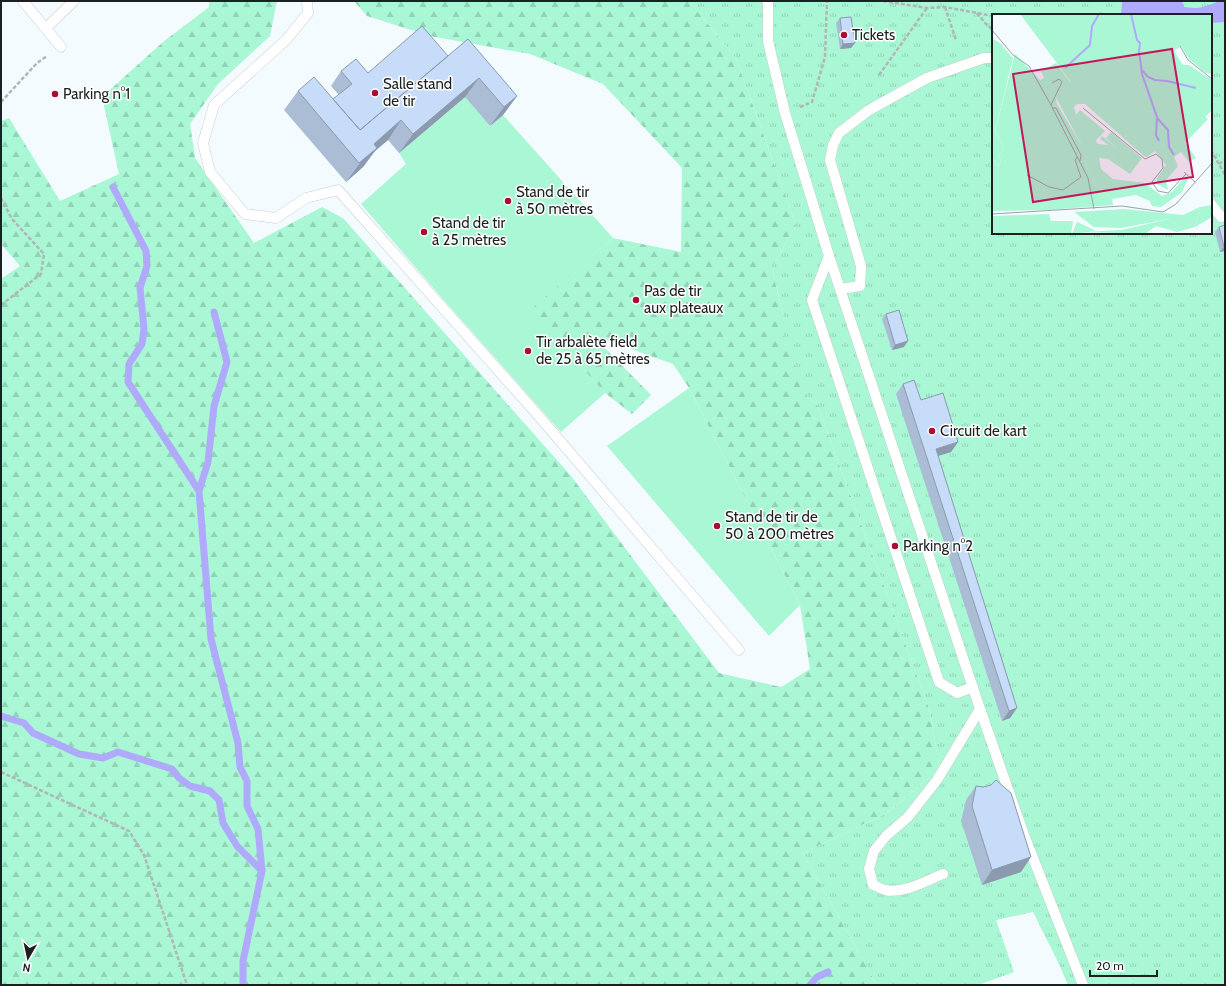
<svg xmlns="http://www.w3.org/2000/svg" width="1226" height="986" viewBox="0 0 1226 986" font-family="Cabin,sans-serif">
<defs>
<pattern id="forest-firs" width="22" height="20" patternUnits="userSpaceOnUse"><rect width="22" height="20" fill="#aaf7d5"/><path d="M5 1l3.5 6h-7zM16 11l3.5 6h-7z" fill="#92d3b7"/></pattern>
<pattern id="park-tufts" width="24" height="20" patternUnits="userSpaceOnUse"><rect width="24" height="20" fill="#aaf7d5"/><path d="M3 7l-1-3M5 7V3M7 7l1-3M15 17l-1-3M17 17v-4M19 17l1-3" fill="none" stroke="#92d3b7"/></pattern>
</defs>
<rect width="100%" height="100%" fill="#f3fbff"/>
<!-- grass -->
<path fill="#aaf7d5" d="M465 97 490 126 503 115 613 238 531 310 605 393 561 432 442 298 361 204 406 164 399 153Z
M689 388 800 605 769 636 607 446Z"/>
<!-- forest -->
<path fill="url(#forest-firs)" d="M209 1H277L270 36 218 84 190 124 195 158 254 243 322 207 343 218 571 476 719 673 781 687 810 669 800 605 689 388 673 364 592 335 651 395 632 414 605 393 530 310 613 238 681 252 682 168 603 84 530 54 430 36 367 16 354 1H689L736 58 796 225 772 268 784 320 807 397 817 404 929 708 940 769 887 813 803 853 877 985H1V279L20 266 1 244V121L9 118 60 201 119 174 102 97 163 42 209 7Z"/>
<!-- park -->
<path fill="url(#park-tufts)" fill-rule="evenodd" d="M689 1H1225V985H1068L1058 962 1033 912 996 920 1014 972 978 985H877L803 853 887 813 940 769 929 708 817 404 807 397 780 327 784 320 772 268 796 225 736 58ZM993 15H1211V233H993Z"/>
<!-- water -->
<path fill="#afaafb" d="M1122 1H1182L1184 7C1188 7 1191 8 1195 8 1205 8 1215 1 1225 1V22L1211 23V15H1121Z"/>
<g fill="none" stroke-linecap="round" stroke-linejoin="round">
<!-- stream -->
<path stroke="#afaafb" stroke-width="7" d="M113 187 146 251 147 266 140 288 144 329 142 344 129 364 128 382 199 491
M214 312 227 362 214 406 208 462 199 491 211 639 238 743 240 767 247 781V806L258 829 262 871 243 961V985
M1 716 24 723 33 733 79 754 103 758 118 752 172 769 179 778 190 786 210 791 219 800 223 823 237 846 262 871
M810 985 817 977 828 972"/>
<defs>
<path id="service" d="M23 1 61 47
M307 1 308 13 286 40 214 105 203 143 210 172 245 214 276 218 306 198 338 190 537 414 739 650
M768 1V41L785 113 829 256 980 709 937 780 908 817 886 836 874 851 869 869 873 885C877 886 881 889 885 890 904 894 926 881 943 874
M46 28 74 1
M1211 204 1221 217 1225 216
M829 256 812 300 939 682 957 693 973 687
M840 289 860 286 861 266 830 160 833 145 839 133 869 110 927 78 984 58H993
M980 709 1024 835 1083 985"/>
</defs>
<!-- service casing -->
<use href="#service" stroke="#c6ced1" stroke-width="11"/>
<!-- path -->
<path stroke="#b0b6b9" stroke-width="2.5" stroke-dasharray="4 2" stroke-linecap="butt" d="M883 1 927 8 945 7 993 16
M945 7 956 40
M977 13 986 24 993 30
M879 75 927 8
M1 102 37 63 47 56
M800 107 812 102 825 57 827 1
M1211 150 1225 175
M1219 164 1225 160
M1 198 12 219 44 254 41 274 1 305
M1 772 129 831 144 855 187 985"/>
<!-- service -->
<use href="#service" stroke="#fff" stroke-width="10"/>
</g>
<!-- wall -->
<path fill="#abbdd5" d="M840 18 851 48 840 49 836 23Z
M448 56 517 96 503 115 490 126 465 97 399 153 388 140 375 151 363 167 346 182 284 110 298 91 333 100 339 95 331 86 341 71 368 73Z
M1219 227 1225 251 1220 252 1215 232Z
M886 314 904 347 892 350 882 319Z
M903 384 921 400 958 442 951 452 938 456 1017 708 1010 718 1002 721 896 394Z
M976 786 1021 872 982 885 961 821 966 800Z"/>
<!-- shaded-wall -->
<path fill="#8b9aae" d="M855 43 851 48 840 49 843 44Z
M479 78 465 97 399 153 413 134Z
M517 96 503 115 490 126 504 107Z
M401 120 388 140 375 151 363 167 346 182 374 144Z
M1224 247H1225V251L1220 252Z
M908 341 904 347 892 350 895 345Z
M958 442 951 452 928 459 936 449Z
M1017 708 1010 718 1002 721 1009 711Z
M1031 857 1021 872 982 885 992 870Z"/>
<!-- building -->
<path fill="#c7dcf8" stroke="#8b9aae" d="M1101 13 1106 14 1107 15H1094Z
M851 17 855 43 843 44 840 18Z
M422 26 448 56 360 130 333 99 352 84 341 71 356 59 368 73Z
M468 39 517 96 504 107 479 78 413 134 401 120 374 144 377 148 359 163 298 91 314 77 360 130Z
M1225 225V247H1224L1219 227Z
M899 310 908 341 895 345 886 314Z
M914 380 921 400 943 393 958 442 936 449 1017 708 1009 711 903 384Z
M996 780 1011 793 1031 857 992 870 972 806 976 786 983 787 991 785Z"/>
<!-- markers -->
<g fill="#a70e34" stroke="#fff" stroke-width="1.5">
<circle cx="844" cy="35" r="4"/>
<circle cx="375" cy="93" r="4"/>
<circle cx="55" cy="94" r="4"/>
<circle cx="508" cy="201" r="4"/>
<circle cx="424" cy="232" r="4"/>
<circle cx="636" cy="300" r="4"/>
<circle cx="528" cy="351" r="4"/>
<circle cx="932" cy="431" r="4"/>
<circle cx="717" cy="526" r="4"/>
<circle cx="895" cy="546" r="4"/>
</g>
<g text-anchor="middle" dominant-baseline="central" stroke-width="3" stroke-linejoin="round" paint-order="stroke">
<!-- poi labels -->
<g font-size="15" fill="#1d2021" stroke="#fff" text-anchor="start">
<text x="852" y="35">Tickets</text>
<text x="383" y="84">Salle stand<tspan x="383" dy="17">de tir</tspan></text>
<text x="63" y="94">Parking n°1</text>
<text x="516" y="192">Stand de tir<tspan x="516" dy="17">à 50 mètres</tspan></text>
<text x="432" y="223">Stand de tir<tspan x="432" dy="17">à 25 mètres</tspan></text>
<text x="644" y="291">Pas de tir<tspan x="644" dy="17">aux plateaux</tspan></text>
<text x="536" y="342">Tir arbalète field<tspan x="536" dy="17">de 25 à 65 mètres</tspan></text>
<text x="940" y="431">Circuit de kart</text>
<text x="725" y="517">Stand de tir de<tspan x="725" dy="17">50 à 200 mètres</tspan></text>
<text x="903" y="546">Parking n°2</text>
</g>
</g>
<!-- overview -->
<g transform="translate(992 14)">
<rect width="220" height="220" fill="#f3fbff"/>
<path d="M88 96 113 117 103 127 84 101ZM119 118 150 144 138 160 116 145 125 134 114 124ZM208 193 203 213 185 218 178 216 187 213 177 205 129 214 102 213 82 198 132 195 191 201ZM85 208 92 211 104 217 80 220Z" fill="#aaf7d5"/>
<path d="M28 0H220V60L214 59 197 45 189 32 182 37 191 51H197L220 66V96L213 103 216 105 193 129 204 144 197 148 189 138 182 143 186 152 174 166 176 176 165 170V164L174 151 163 137 155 143 152 142 93 90H85L82 93 84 101 106 130 116 131 108 125 110 122 125 134 116 145 107 144 109 155 121 165 153 169 170 182 180 178 193 163 196 165 190 178 169 193 160 192 158 187 144 181 120 185 104 171 93 150 95 144 88 128 63 82 79 68ZM0 25 7 28 21 44 3 117 12 133 7 141 9 149 6 152 0 143ZM220 191V203L203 213 208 193ZM57 200 59 207H81L79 220H0V202ZM177 205 187 213 178 216 164 212 153 220 91 218 130 216Z" fill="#aaf7d5"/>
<path d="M23 40 48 66 52 64 49 57 64 49 79 69 63 82 65 90 93 137 95 144 93 150 104 171 120 185 121 191 56 196 0 197V143L6 152 9 149 7 141 12 133 3 117Z" fill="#aaf7d5"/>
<path fill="none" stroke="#afaafb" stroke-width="2" d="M139 0 145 26 148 29 147 37 150 60 165 103 164 121 167 127M73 54 98 31 100 12 107 0M150 56 156 63 163 66 175 67 204 74M165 104 176 116 177 133 182 141"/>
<path fill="none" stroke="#9da3a6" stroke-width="1" d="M0 16 21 41 37 52 59 91M188 32 196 46 220 65M60 69 67 65 70 68 59 91 96 164 102 195M60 94H64L89 141 88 147M91 94 153 145 164 140 170 145 171 154 160 168 166 177 176 179 194 160M192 158 203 168M35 161 57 173 71 176 89 163 83 146 85 143M0 200 130 192 171 198 184 190 220 149"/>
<path fill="#c2185b" fill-opacity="0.15" stroke="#c2185b" stroke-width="2" d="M180 35 201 163 41 188 21 60Z"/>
<rect width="220" height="220" fill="none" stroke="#1d2021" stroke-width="2"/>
</g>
<!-- border -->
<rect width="1226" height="986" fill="none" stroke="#1d2021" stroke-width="4"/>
<!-- north arrow -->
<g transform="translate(28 958) rotate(189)" stroke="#ffffff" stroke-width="3" paint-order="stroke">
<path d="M0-3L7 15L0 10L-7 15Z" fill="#1d2021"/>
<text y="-6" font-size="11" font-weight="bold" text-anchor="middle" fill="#1d2021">N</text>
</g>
<!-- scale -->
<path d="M1090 970v6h67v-6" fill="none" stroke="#1d2021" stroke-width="2"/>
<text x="1096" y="970" font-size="12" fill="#1d2021" stroke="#ffffff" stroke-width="3" paint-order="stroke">20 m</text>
</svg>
